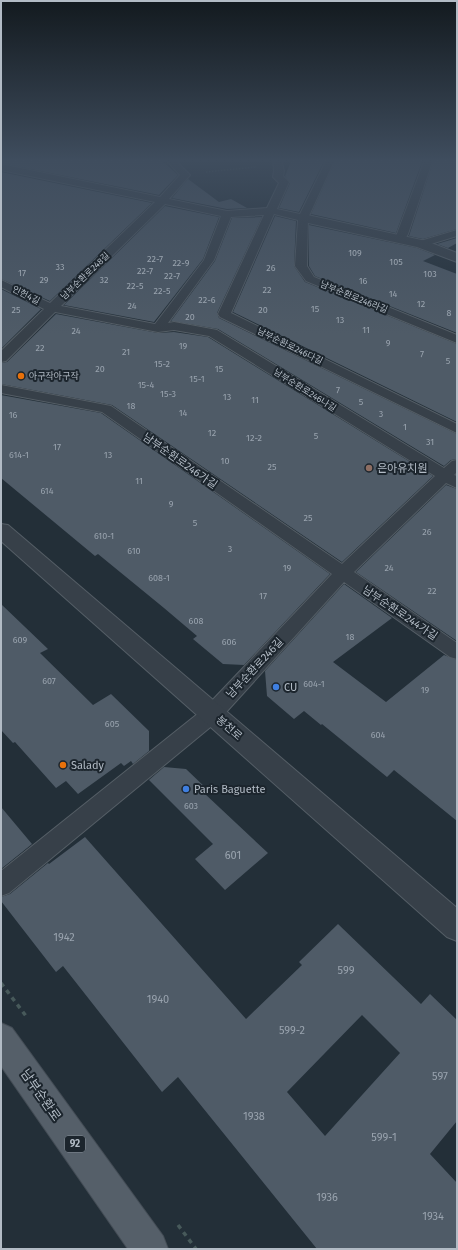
<svg xmlns="http://www.w3.org/2000/svg" width="458" height="1250" viewBox="0 0 458 1250" font-family="'Fira Sans','Noto Sans KR',sans-serif">
<rect width="100%" height="100%" fill="#232f38"/>
<!-- building -->
<path fill="#4f5b67" fill-rule="evenodd" d="M1 159H160L178 175 159 195 1 163Z
M292 159H325L299 212 279 208 290 183 285 176Z
M336 159H423L396 233 311 214Z
M434 159H457V229L423 239 409 236Z
M1 172 152 203 50 301 1 279Z
M188 179 219 202 231 199 247 208 227 209 172 198Z
M165 206 219 217 203 259 154 322 64 305Z
M275 216 296 221 294 266 305 282 457 344V422L233 312Z
M262 217 217 313 219 318 457 434V459L451 460 444 466 218 329 171 321 215 261 232 218Z
M309 225 417 248 435 255 423 261 457 274V333L315 276 309 266Z
M457 238V243L448 248 437 244Z
M1 289 41 309 1 349Z
M56 314 158 333 174 332 208 337 433 476 342 562 112 405 1 384V363L7 362Z
M1 395 101 413 330 574 244 665 223 664 193 639 197 636 164 608 98 554 95 556 1 478Z
M446 485 457 489V641L356 572Z
M344 584 392 618 333 662 386 702 444 655 457 660V821L394 770 387 777 322 724 321 725 304 711 294 719 267 696 265 671Z
M1 604 48 649 40 653 93 705 111 694 149 731V751L133 764 131 761 124 766 121 763 78 794 66 781 56 788 15 742 13 743 1 730Z
M164 767 186 769 208 790 204 793 268 853 225 890 195 859 213 844 149 780Z
M1 807 32 844 1 869Z
M85 837 246 1019 302 965 299 962 338 924 421 1004 430 994 457 1020V1121L430 1154 457 1183V1249H317L178 1077 162 1092 63 966 56 972 1 901V897L10 894 48 863 49 864ZM362 1015 400 1053 325 1136 287 1092Z"/>
<g fill="none" stroke-linecap="round" stroke-linejoin="round">
<defs>
<path id="service" d="M165 159H174L190 175 169 199 227 211 267 208 279 183 273 177 274 171 273 159H281L284 171 283 176 289 182 277 209 300 214 327 159H335L308 218 307 266 314 277 457 335V343L306 281 295 266 298 220 274 214 231 313 457 424V433L220 317 218 314 264 215 231 217 214 260 168 323 174 322 217 330 444 468 452 461 457 460V472L454 475 457 476V488L446 483 354 572 457 643V659L450 657 344 582 219 720 9 893 1 896V871L205 708 332 574 102 412 1 393V385L111 406 342 564 435 476 209 336 174 330 158 332 55 312 6 361 1 362V351L44 309 1 287V280L50 303 155 202 1 170V164L160 197 180 175ZM165 204 221 216 204 260 155 324 61 306Z
M425 159H433L408 234 404 241H396L395 239Z
M457 230V236L421 247 416 244 417 242Z"/>
<path id="minor" d="M303 214 426 241 457 253V262L417 247 299 221 297 218 299 215Z"/>
<path id="tertiary" d="M1 524 8 525 457 908V941L447 937 1 541Z"/>
<path id="primary" d="M1 1023 12 1028 163 1236 168 1249H128L1 1066Z"/>
</defs>
<!-- service casing -->
<use href="#service" stroke="#555e66" stroke-width="2"/>
<!-- minor casing -->
<use href="#minor" stroke="#555e66" stroke-width="2"/>
<!-- tertiary casing -->
<use href="#tertiary" stroke="#555e66" stroke-width="2"/>
<!-- primary casing -->
<use href="#primary" stroke="#434c55" stroke-width="2"/>
<!-- path-far1 -->
<path stroke="#47595a" stroke-width="1.5" stroke-dasharray="1.5 1.5" stroke-linecap="butt" d="M206 172 256 167"/>
<!-- path -->
<path stroke="#47595a" stroke-width="3.5" stroke-dasharray="4.5 4.5" stroke-linecap="butt" d="M1 983 26 1016
M178 1225 196 1249"/>
<!-- service -->
<use href="#service" fill="#374049" fill-rule="evenodd"/>
<!-- minor -->
<use href="#minor" fill="#374049" fill-rule="evenodd"/>
<!-- tertiary -->
<use href="#tertiary" fill="#374049" fill-rule="evenodd"/>
<!-- primary -->
<use href="#primary" fill="#555f69" fill-rule="evenodd"/>
</g>
<!-- sky -->
<linearGradient id="sky" x2="0" y2="1"><stop stop-color="#131a1f"/><stop offset="0.48" stop-color="#3f4d5e"/><stop offset="1" stop-color="#3f4d5e" stop-opacity="0"/></linearGradient>
<rect width="458" height="334" fill="url(#sky)"/>
<!-- markers -->
<g fill="#e8710a" stroke="#1c252d" stroke-width="1.5">
<circle cx="21" cy="376" r="4"/>
<circle cx="63" cy="765" r="4"/>
</g>
<circle fill="#8d6e63" stroke="#1c252d" stroke-width="1.5" cx="369" cy="468" r="4"/>
<g fill="#3f7fe0" stroke="#1c252d" stroke-width="1.5">
<circle cx="276" cy="687" r="4"/>
<circle cx="186" cy="789" r="4"/>
</g>
<g text-anchor="middle" dominant-baseline="central" stroke-width="4" stroke-linejoin="round" paint-order="stroke">
<!-- number labels -->
<g font-size="9" fill="#99a3ae">
<text x="355" y="253">109</text>
<text x="155" y="259">22-7</text>
<text x="396" y="262">105</text>
<text x="181" y="263">22-9</text>
<text x="60" y="267">33</text>
<text x="271" y="268">26</text>
<text x="145" y="271">22-7</text>
<text x="22" y="273">17</text>
<text x="430" y="274">103</text>
<text x="172" y="276">22-7</text>
<text x="44" y="280">29</text>
<text x="104" y="280">32</text>
<text x="363" y="281">16</text>
<text x="135" y="286">22-5</text>
<text x="267" y="290">22</text>
<text x="162" y="291">22-5</text>
<text x="393" y="294">14</text>
<text x="207" y="300">22-6</text>
<text x="421" y="304">12</text>
<text x="132" y="306">24</text>
<text x="315" y="309">15</text>
<text x="16" y="310">25</text>
<text x="263" y="310">20</text>
<text x="449" y="313">8</text>
<text x="190" y="317">20</text>
<text x="340" y="320">13</text>
<text x="366" y="330">11</text>
<text x="76" y="331">24</text>
<text x="388" y="343">9</text>
<text x="183" y="346">19</text>
<text x="40" y="348">22</text>
<text x="126" y="352">21</text>
<text x="422" y="354">7</text>
<text x="448" y="361">5</text>
<text x="162" y="364">15-2</text>
<text x="100" y="369">20</text>
<text x="219" y="369">15</text>
<text x="197" y="379">15-1</text>
<text x="146" y="385">15-4</text>
<text x="338" y="390">7</text>
<text x="168" y="394">15-3</text>
<text x="227" y="397">13</text>
<text x="255" y="400">11</text>
<text x="361" y="402">5</text>
<text x="131" y="406">18</text>
<text x="183" y="413">14</text>
<text x="381" y="414">3</text>
<text x="13" y="415">16</text>
<text x="405" y="427">1</text>
<text x="212" y="433">12</text>
<text x="316" y="436">5</text>
<text x="254" y="438">12-2</text>
<text x="430" y="442">31</text>
<text x="57" y="447">17</text>
<text x="19" y="455">614-1</text>
<text x="108" y="455">13</text>
<text x="225" y="461">10</text>
<text x="272" y="467">25</text>
<text x="139" y="481">11</text>
<text x="47" y="491">614</text>
<text x="171" y="504">9</text>
<text x="308" y="518">25</text>
<text x="195" y="523">5</text>
<text x="427" y="532">26</text>
<text x="104" y="536">610-1</text>
<text x="230" y="549">3</text>
<text x="134" y="551">610</text>
<text x="287" y="568">19</text>
<text x="389" y="568">24</text>
<text x="159" y="578">608-1</text>
<text x="432" y="591">22</text>
<text x="263" y="596">17</text>
<text x="196" y="621">608</text>
<text x="350" y="637">18</text>
<text x="20" y="640">609</text>
<text x="229" y="642">606</text>
<text x="49" y="681">607</text>
<text x="314" y="684">604-1</text>
<text x="425" y="690">19</text>
<text x="112" y="724">605</text>
<text x="378" y="735">604</text>
<text x="191" y="806">603</text>
</g>
<!-- far-street labels -->
<g font-size="9" fill="#b2bbc5" stroke="#1c252d">
<text transform="translate(85 276) rotate(-44)">남부순환로248길</text>
<text transform="translate(26 295) rotate(27)">인헌4길</text>
<text transform="translate(354 297) rotate(22)">남부순환로246라길</text>
<text transform="translate(290 346) rotate(26)">남부순환로246다길</text>
<text transform="translate(305 390) rotate(32)">남부순환로246나길</text>
</g>
<!-- far-poi labels -->
<g font-size="9" fill="#b2bbc5" stroke="#1c252d" text-anchor="start">
<text x="29" y="376">아구작아구작</text>
</g>
<!-- shield labels -->
<rect fill="#1c252d" stroke="#858e97" stroke-width="1" x="65" y="1136" width="20" height="16" rx="3"/>
<g font-size="10" font-weight="bold" fill="#b2bbc5">
<text x="75" y="1144">92</text>
</g>
<!-- street labels -->
<g font-size="11" fill="#b2bbc5" stroke="#1c252d">
<text transform="translate(180 461) rotate(35)">남부순환로246가길</text>
<text transform="translate(400 613) rotate(34)">남부순환로244가길</text>
<text transform="translate(255 668) rotate(-47)">남부순환로246길</text>
<text transform="translate(229 728) rotate(41)">봉천로</text>
</g>
<!-- poi labels -->
<g font-size="11" fill="#b2bbc5" stroke="#1c252d" text-anchor="start">
<text x="377" y="468">은아유치원</text>
<text x="284" y="687">CU</text>
<text x="71" y="765">Salady</text>
<text x="194" y="789">Paris Baguette</text>
</g>
<!-- near-number labels -->
<g font-size="11" fill="#99a3ae">
<text x="233" y="855">601</text>
<text x="64" y="937">1942</text>
<text x="346" y="970">599</text>
<text x="158" y="999">1940</text>
<text x="292" y="1030">599-2</text>
<text x="440" y="1076">597</text>
<text x="254" y="1116">1938</text>
<text x="384" y="1137">599-1</text>
<text x="327" y="1197">1936</text>
<text x="433" y="1216">1934</text>
</g>
<!-- near-street labels -->
<g font-size="13" fill="#b2bbc5" stroke="#1c252d">
<text transform="translate(41 1095) rotate(55)">남부순환로</text>
</g>
</g>
<!-- border -->
<rect width="458" height="1250" fill="none" stroke="#b2bbc5" stroke-width="4"/>
</svg>
